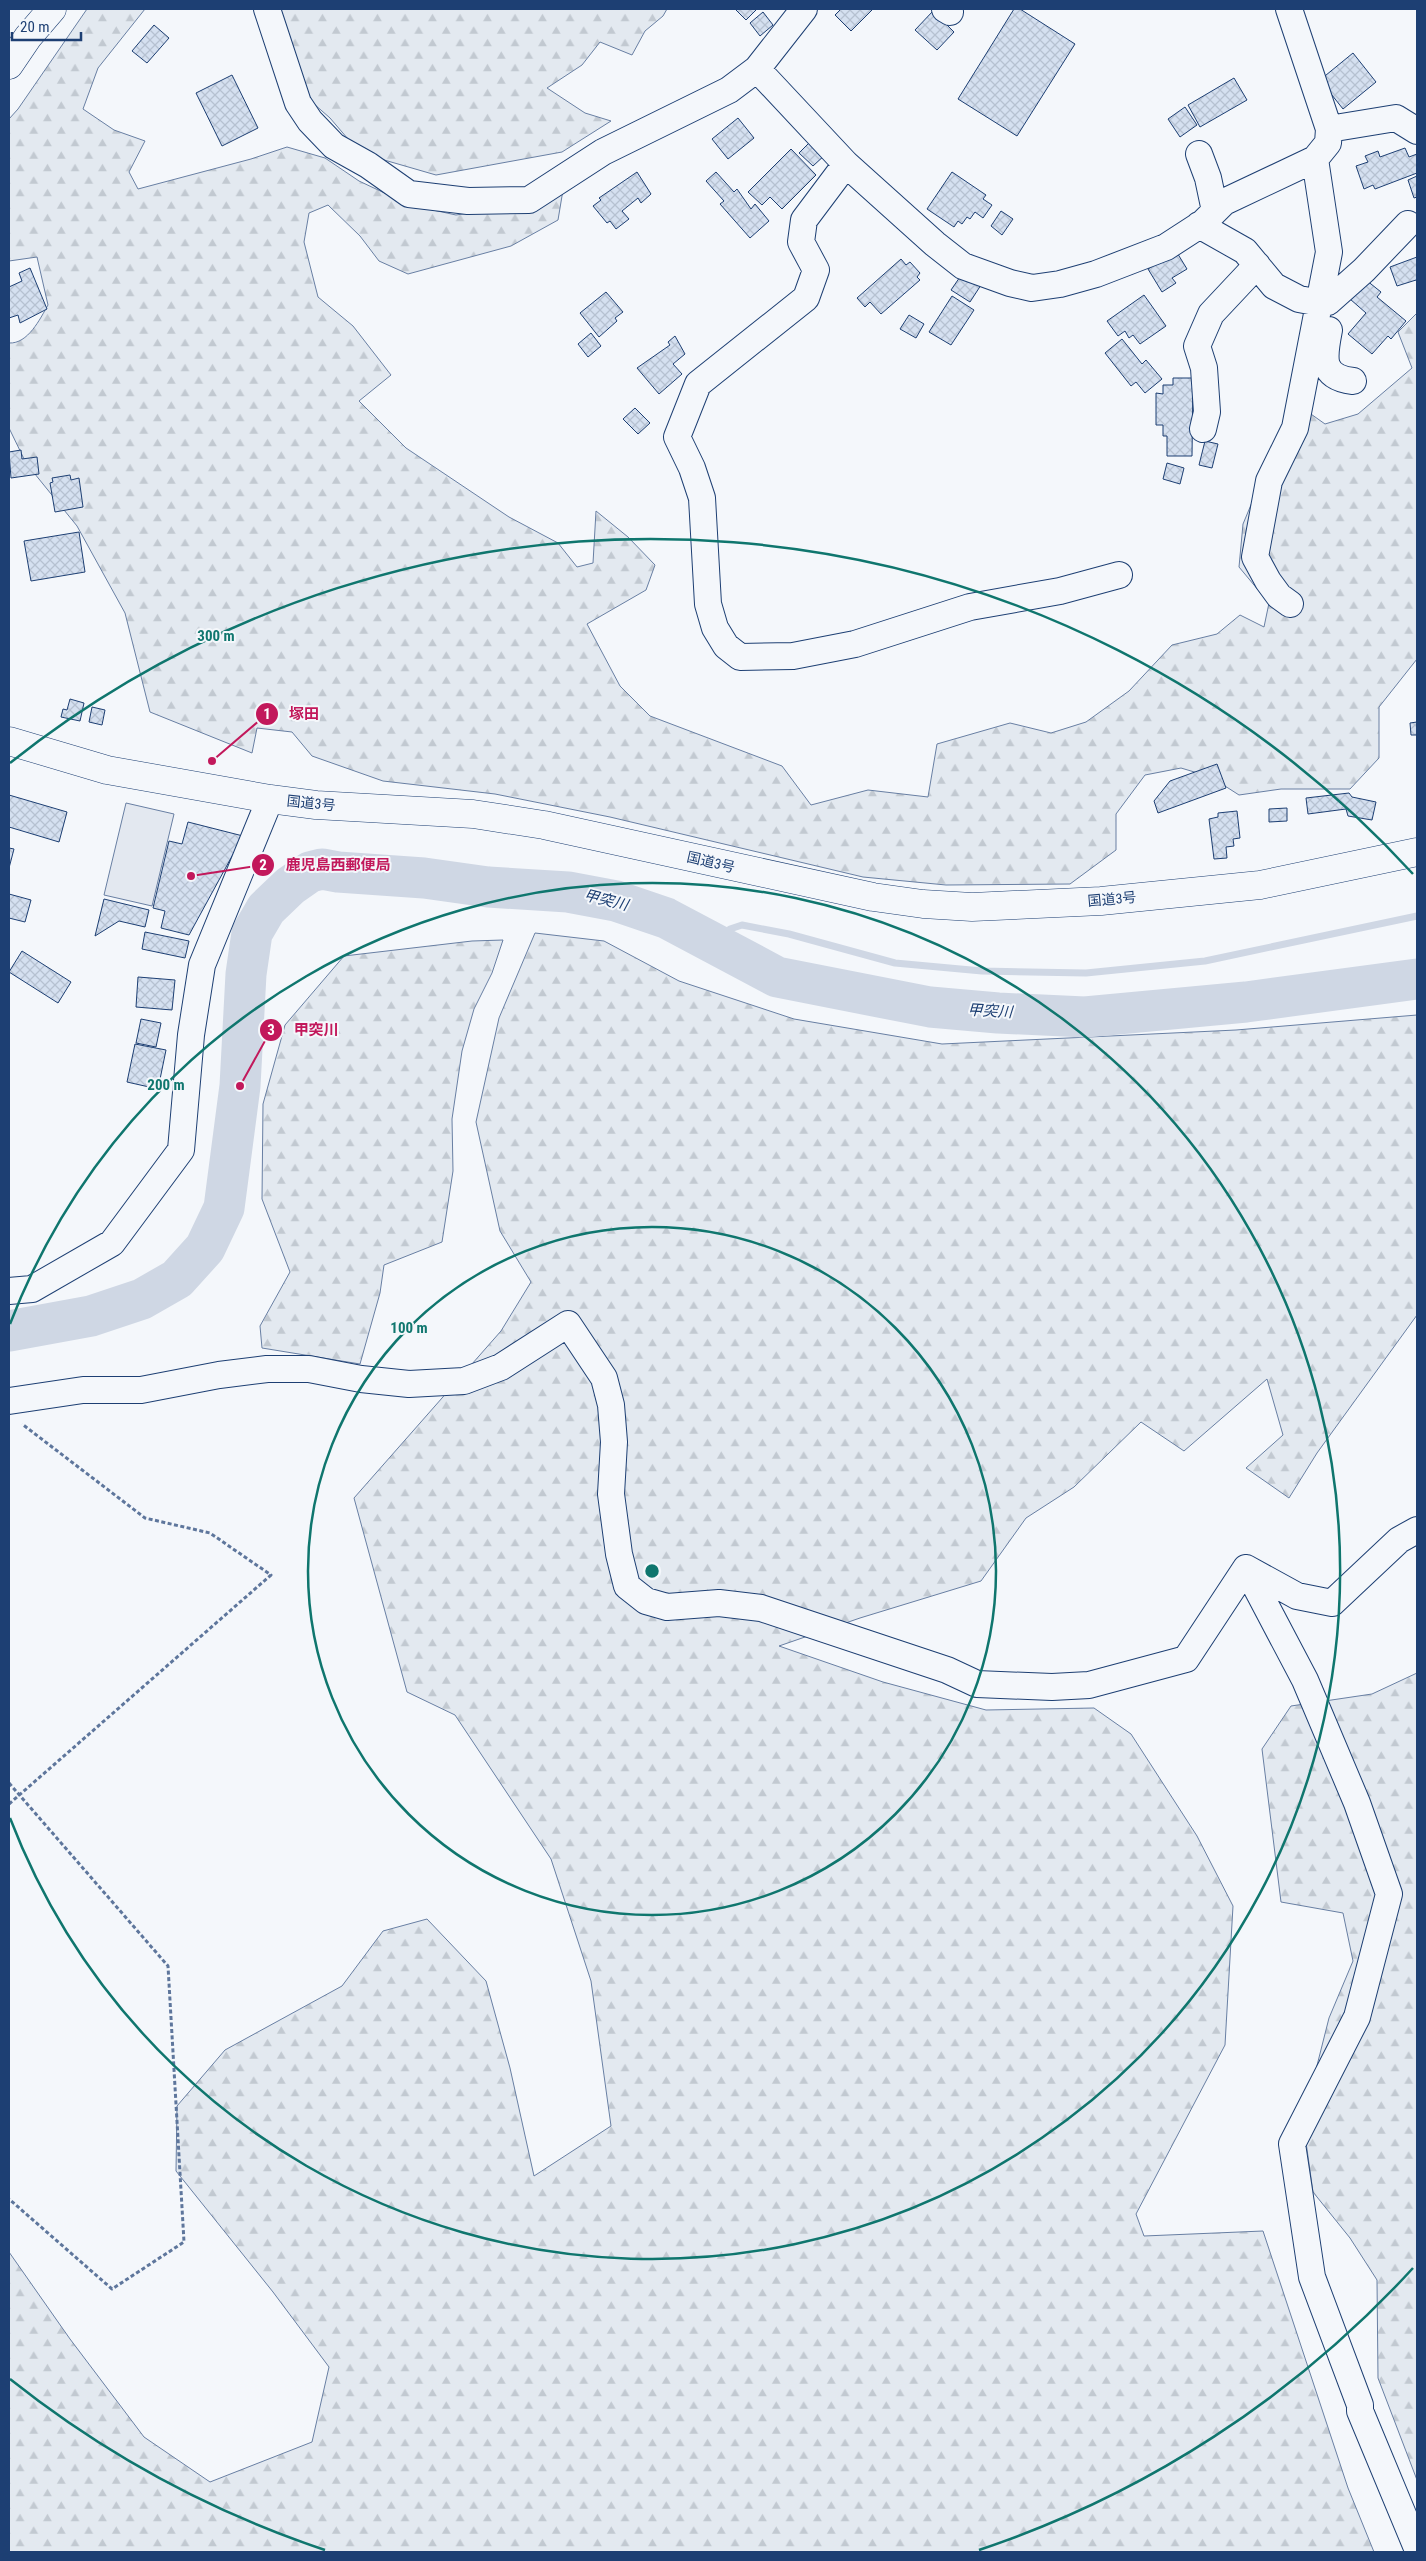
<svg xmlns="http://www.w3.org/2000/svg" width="1426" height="2561" viewBox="0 0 1426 2561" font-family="'Roboto Condensed','Noto Sans JP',sans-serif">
<defs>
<pattern id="forest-firs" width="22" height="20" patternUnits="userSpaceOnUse" patternTransform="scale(1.25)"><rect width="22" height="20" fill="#e3e9f0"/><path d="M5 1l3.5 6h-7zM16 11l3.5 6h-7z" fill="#c2c9d1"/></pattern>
<pattern id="building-cross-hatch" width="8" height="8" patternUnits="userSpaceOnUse" patternTransform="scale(1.25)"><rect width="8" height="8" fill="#d5e0f0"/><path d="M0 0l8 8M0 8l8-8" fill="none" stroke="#b6c1d1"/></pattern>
</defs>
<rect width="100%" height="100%" fill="#f4f7fb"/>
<!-- forest -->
<path fill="url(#forest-firs)" stroke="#687fa3" d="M87 9H145L98 68 83 109 114 130 145 141 129 172 138 189 251 159 287 147 325 158 359 181 410 205 456 215 509 207 563 190 558 220 511 246 408 274 379 261 360 236 328 205 309 213 304 242 318 297 353 326 391 375 359 401 406 448 509 517 558 543 577 567 593 563 596 511 628 537 655 565 646 590 587 624 620 686 650 716 782 766 811 805 868 790 928 797 937 744 1010 723 1051 733 1086 722 1129 691 1172 645 1217 634 1240 615 1264 627 1269 603 1239 567 1243 524 1294 402 1325 424 1358 414 1412 368 1398 332 1417 313V659L1379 707V758L1350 789H1281L1239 795 1211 777 1181 768 1145 775 1116 814V850L1070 884 946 885 863 877 610 817 495 794 383 781 312 756 292 732 257 728 252 753 150 712 125 613 77 526 26 463 9 428V343C28 344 40 319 48 305L37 257 9 261V119L18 109Z
M272 9H667L663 16 645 31 632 55 600 42 582 65 547 88 585 113 611 121 562 152 436 175 360 153 330 118 289 82Z
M535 933 604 941 679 981 794 1019 942 1044 1236 1030 1417 1015V1315L1317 1453 1289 1498 1246 1468 1283 1435 1267 1379 1184 1451 1141 1422 1074 1487 1026 1518 981 1581 860 1618 779 1646 883 1682 986 1710 1094 1708 1131 1734 1197 1836 1233 1906 1225 2045 1136 2214 1144 2236 1263 2231 1348 2488 1374 2552H9V2252L70 2339 144 2437 210 2482 312 2442 329 2367 273 2292 176 2171 177 2106 225 2050 342 1986 383 1931 427 1919 486 1981 510 2068 534 2176 611 2126 591 1981 551 1859 455 1715 407 1692 354 1498 501 1331 531 1282 500 1231 476 1122 499 1018Z
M503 940 492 973 474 1009 462 1051 452 1119 453 1171 442 1242 384 1265 380 1293 360 1364 262 1348 260 1326 290 1272 262 1199 263 1104 285 1025 344 956 472 941Z
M1417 1673V2480L1378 2378 1377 2280 1350 2238 1313 2192 1303 2121 1329 2018 1353 1961 1343 1913 1281 1902 1262 1749 1291 1706 1372 1694Z"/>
<!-- parking -->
<path fill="#e3e8f0" stroke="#687fa3" d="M126 803 174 814 152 906 104 895Z"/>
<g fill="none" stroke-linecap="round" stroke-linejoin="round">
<!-- stream -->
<path stroke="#cfd7e4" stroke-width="7" d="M711 943 730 929 742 925 789 934 895 963 982 971 1086 973 1205 961 1417 916"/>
<!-- river -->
<path stroke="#cfd7e4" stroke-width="41" d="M9 1331 91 1316 142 1299 177 1279 205 1248 224 1208 240 1086 246 974 252 933 266 909 290 886 310 872 322 869 338 872 424 878 488 887 568 892 616 901 666 918 777 977 930 1007 998 1013 1085 1017 1246 1002 1417 979"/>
</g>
<!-- building -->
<path fill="url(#building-cross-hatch)" stroke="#1d3f73" d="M735 9H757L746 20Z
M841 9H873L851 31 835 15Z
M1014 9H1020L1075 44 1017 136 958 99Z
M933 11 954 32 937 50 915 30Z
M763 12 773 25 760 36 750 23Z
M154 25 169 38 147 63 132 51Z
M1353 53 1376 82 1343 109 1320 80Z
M232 75 258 128 222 146 196 93Z
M1234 78 1247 100 1200 127 1188 105Z
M1185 107 1197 125 1180 137 1168 119Z
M738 118 754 138 728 159 712 139Z
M812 140 826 154 813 166 799 153Z
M1405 148 1409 157 1417 154V173L1375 189 1373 185 1364 189 1356 166 1368 162 1365 156 1378 151 1380 157Z
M791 149 816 175 782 209 770 197 762 205 748 192Z
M637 172 651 194 641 203 638 198 622 211 629 219 616 229 610 221 607 223 593 206 601 200 599 198Z
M716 172 734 192 737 189 751 209 755 204 769 221 750 238 720 204 724 201 706 181Z
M952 172 986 195 983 199 992 205 983 218 975 212 970 219 967 217 962 224 958 221 954 227 927 209Z
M1417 176V197L1414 198 1408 180Z
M1001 211 1013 219 1002 235 991 226Z
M1176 251 1187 269 1172 278 1176 283 1162 292 1148 269Z
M1417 257V282L1416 280 1397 286 1390 267Z
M901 259 906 265 910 262 920 273 917 277 920 280 881 314 870 302 865 307 857 298Z
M30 268 47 309 20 323 18 315 9 318V287L22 281 19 273Z
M962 274 981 285 970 302 951 290Z
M1366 280 1381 292 1377 297 1406 321 1391 339 1388 336 1372 354 1348 334 1366 313 1350 299Z
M606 292 623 312 615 318 617 321 599 337 580 313Z
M1144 295 1166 326 1140 344 1133 335 1129 338 1125 331 1118 336 1107 321Z
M952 296 974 310 951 345 929 332Z
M909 315 924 324 916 338 900 329Z
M591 333 601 346 588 357 578 344Z
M675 336 685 354 673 364 682 374 659 394 637 368 670 345 668 342Z
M1122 339 1142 364 1146 360 1162 379 1145 393 1136 382 1131 386 1105 353Z
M1173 378H1193L1192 456H1167V436H1163V425H1156V393L1163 394V385H1173Z
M635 408 650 423 638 434 623 419Z
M1205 441 1218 444 1212 468 1199 465Z
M21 450 22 459 37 457 39 474 11 478 9 452Z
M1167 463 1184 468 1180 484 1163 479Z
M70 475 71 480 79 478 83 507 55 512 50 483 53 482 52 478Z
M79 532 85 572 31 581 24 541Z
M70 699 84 703 80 721 61 717 63 709 67 710Z
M92 707 105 710 102 725 89 722Z
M1417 722V735H1411L1410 723Z
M1217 764 1226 788 1158 813 1154 801 1170 781Z
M1349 793 1352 797 1376 802 1372 820 1348 816 1346 809 1308 814 1306 798Z
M9 795 67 812 59 842 9 827Z
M1287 808V821L1269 822V809Z
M1237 811 1240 838 1233 839 1234 846 1226 847 1227 858 1214 859 1209 819 1218 817V813Z
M188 822 243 836 189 935 161 928 165 911 153 908 169 841 182 844Z
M9 848 14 849 9 868Z
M9 894 31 900 25 922 9 918Z
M104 899 149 910 145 927 119 921 95 936Z
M145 932 189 941 185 958 142 949Z
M22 951 71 982 58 1003 9 972Z
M138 977 175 980 172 1010 136 1007Z
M141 1019 161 1023 156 1047 136 1043Z
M135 1044 166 1050 158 1089 127 1082Z"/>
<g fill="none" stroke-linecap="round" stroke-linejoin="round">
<defs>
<path id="minor" d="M267 9 298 103 310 121 334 146 368 165 409 194 468 201 529 200 603 152 729 90 757 69 804 9
M945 9 950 12
M1289 9 1329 129 1396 118 1417 131
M757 69 846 164 935 244 963 266 1010 283 1032 288 1060 284 1096 274 1166 247 1203 223 1224 202 1315 159 1328 143 1329 129
M1199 154 1208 178 1215 211
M846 164 804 220 801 242 816 270 806 298 698 384 677 437 692 468 702 498 708 604 715 628 726 646 740 657 793 656 855 644 970 607 1060 591 1119 575
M1199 225 1245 251 1274 286 1299 299 1320 303 1328 302 1364 270 1408 224
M1329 330C1324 356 1319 377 1353 381
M1203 429 1207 412 1204 368 1197 346 1211 314 1257 265
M1290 604 1279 596 1268 581 1255 557 1269 481 1295 428 1329 252 1315 159
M9 1291 32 1289 112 1243 181 1150 191 1035 202 965 270 799
M9 1401 83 1390H141L219 1375 267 1369H309L361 1379 409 1384 464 1381 501 1367 568 1324 604 1378 611 1405 614 1442 611 1494 619 1554 627 1586 646 1601 667 1607 719 1603 761 1608 947 1670 977 1684 1052 1687 1089 1685 1186 1659 1246 1568
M1246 1568 1305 1680 1357 1803 1389 1894 1357 2017 1292 2144 1312 2277 1360 2405V2411L1417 2548
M1246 1568 1297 1596 1332 1603 1399 1540 1417 1530"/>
<path id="major" d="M9 65 28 37 52 9"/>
<path id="highway" d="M9 741 107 770 270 799 316 805 473 814 544 825 873 897 923 904 972 907 1101 901 1260 885 1417 852"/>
</defs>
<!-- minor casing -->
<use href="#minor" stroke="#1d3f73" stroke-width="28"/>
<!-- major casing -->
<use href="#major" stroke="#1d3f73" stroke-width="29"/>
<!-- highway casing -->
<use href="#highway" stroke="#1d3f73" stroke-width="29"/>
<!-- path -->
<path stroke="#5e769c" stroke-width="3" stroke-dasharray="4 2.5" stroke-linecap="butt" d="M9 1783 168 1966 184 2242 112 2289 9 2199
M9 1804 271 1575 210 1533 145 1518 22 1424"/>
<!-- minor -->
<use href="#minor" stroke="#f4f7fb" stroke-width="26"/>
<!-- major -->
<use href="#major" stroke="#f4f7fb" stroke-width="28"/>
<!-- highway -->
<use href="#highway" stroke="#f4f7fb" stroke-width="28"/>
</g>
<!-- distance rings -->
<g fill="none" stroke="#0f766e" stroke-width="2.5">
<circle cx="652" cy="1571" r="344"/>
<path d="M10 1324A688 688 0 1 1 10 1818"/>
<path d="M1413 2268A1032 1032 0 0 1 979 2550M325 2550A1032 1032 0 0 1 10 2379M10 763A1032 1032 0 0 1 1413 874"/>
</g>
<g text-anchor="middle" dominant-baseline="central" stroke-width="4" stroke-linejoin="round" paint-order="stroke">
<!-- street labels -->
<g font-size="14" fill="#1d3f73" stroke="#f4f7fb">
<text transform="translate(311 803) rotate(6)">国道3号</text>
<text transform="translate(711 862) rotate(13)">国道3号</text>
<text transform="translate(1112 899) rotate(-5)">国道3号</text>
</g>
<!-- water labels -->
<g font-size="15" font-style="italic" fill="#1d3f73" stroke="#f4f7fb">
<text transform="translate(606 900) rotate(14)">甲突川</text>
<text transform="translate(990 1011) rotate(3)">甲突川</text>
</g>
</g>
<circle cx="652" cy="1571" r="8" fill="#0f766e" stroke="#f4f7fb" stroke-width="2.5"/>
<g font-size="15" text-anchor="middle" font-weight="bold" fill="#0f766e" stroke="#f4f7fb" stroke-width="4" stroke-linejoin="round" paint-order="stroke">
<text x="216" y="641">300 m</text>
<text x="166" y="1090">200 m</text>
<text x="409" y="1333">100 m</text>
</g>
<!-- callouts -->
<path fill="none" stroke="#c2185b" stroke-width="2" d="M212 761L267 714M191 876L263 865M240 1086L271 1030"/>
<g fill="#c2185b" stroke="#f4f7fb" stroke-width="2">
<circle cx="212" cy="761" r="5"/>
<circle cx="191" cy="876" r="5"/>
<circle cx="240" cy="1086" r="5"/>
<circle cx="267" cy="714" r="12"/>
<circle cx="263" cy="865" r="12"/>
<circle cx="271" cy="1030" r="12"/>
</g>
<g font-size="15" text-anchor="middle" font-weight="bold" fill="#fff">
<text x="267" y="719">1</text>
<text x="263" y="870">2</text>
<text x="271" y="1035">3</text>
</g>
<g font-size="15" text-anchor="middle" font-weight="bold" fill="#c2185b" stroke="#f4f7fb" stroke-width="4" stroke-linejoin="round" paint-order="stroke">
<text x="304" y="719">塚田</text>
<text x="338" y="870">鹿児島西郵便局</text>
<text x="316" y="1035">甲突川</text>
</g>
<!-- border -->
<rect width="1426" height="2561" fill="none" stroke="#1d3f73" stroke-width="20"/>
<!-- scale -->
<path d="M12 32v8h69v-8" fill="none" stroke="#1d3f73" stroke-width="2.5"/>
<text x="20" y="32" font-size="15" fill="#1d3f73" stroke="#f4f7fb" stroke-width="4" paint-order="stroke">20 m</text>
</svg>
